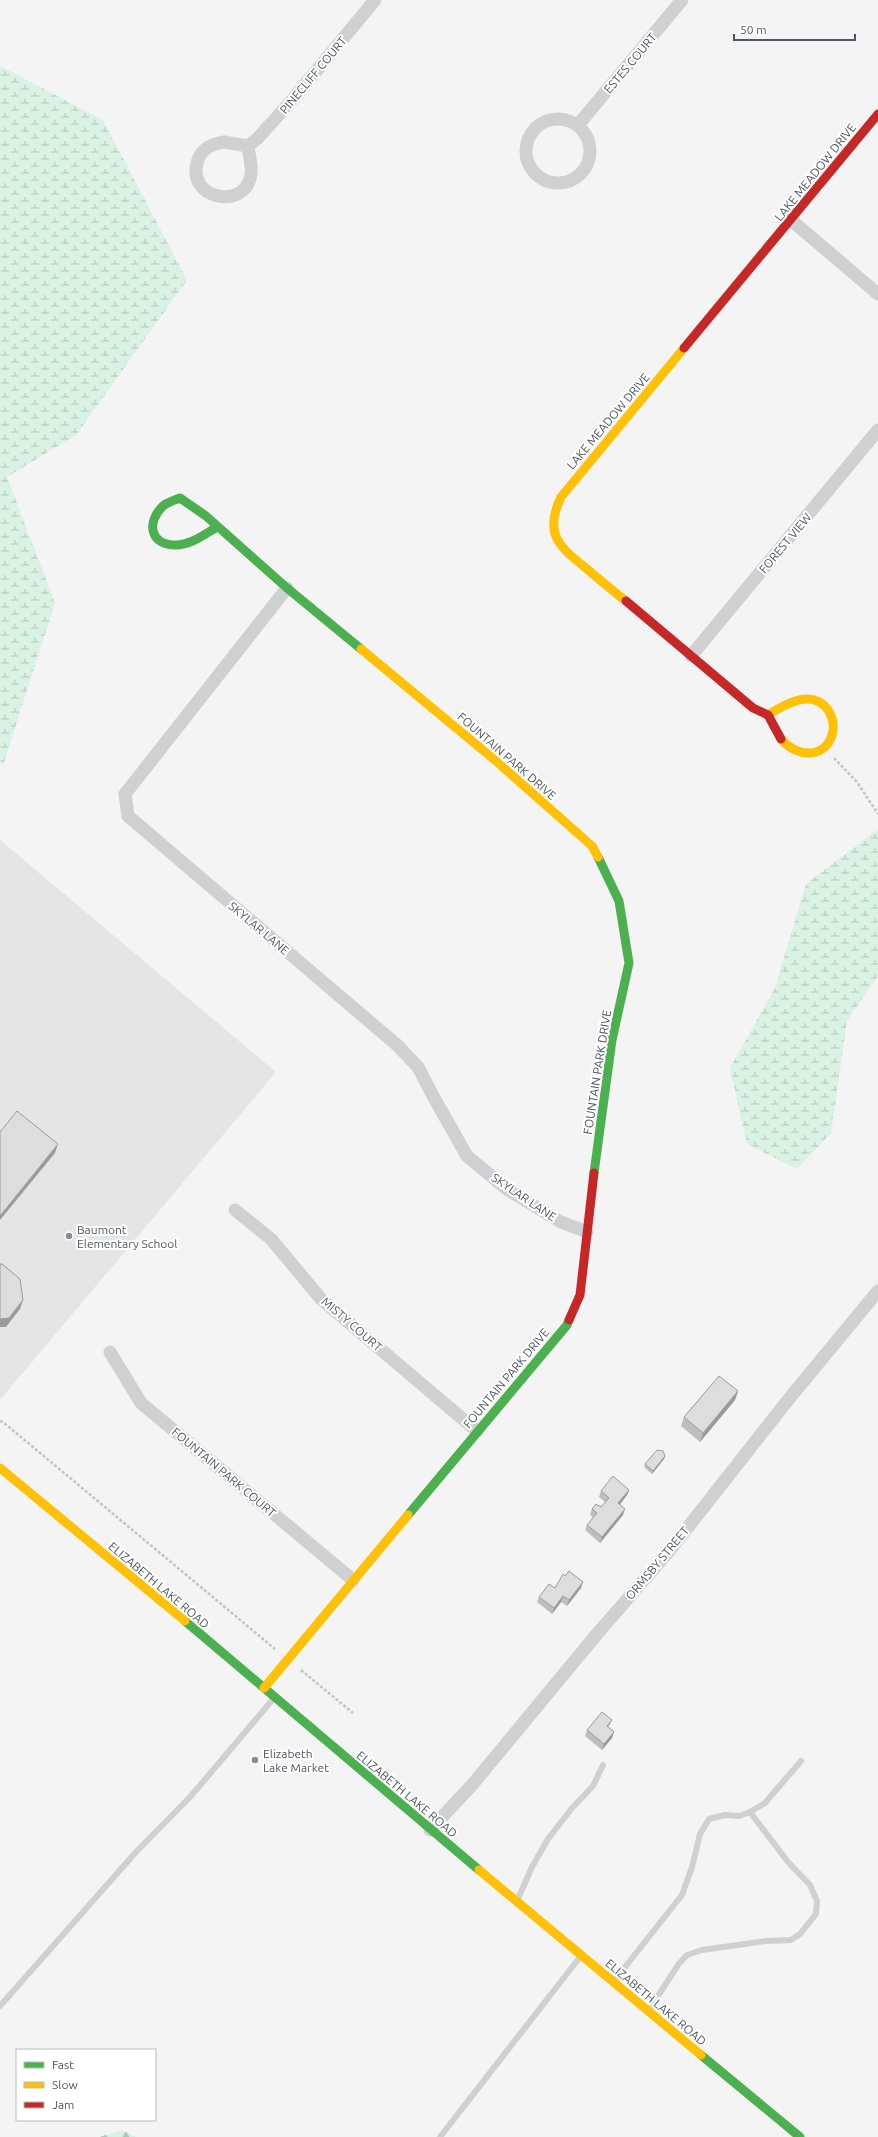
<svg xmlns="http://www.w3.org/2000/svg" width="878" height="2137" viewBox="0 0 878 2137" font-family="Ubuntu,sans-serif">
<defs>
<pattern id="forest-firs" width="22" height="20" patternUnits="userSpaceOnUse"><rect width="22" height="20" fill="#d9f2e3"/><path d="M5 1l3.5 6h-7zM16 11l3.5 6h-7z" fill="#b2c7bb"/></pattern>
<pattern id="wetland-marsh" width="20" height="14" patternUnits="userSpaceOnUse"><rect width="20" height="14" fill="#d9f2e3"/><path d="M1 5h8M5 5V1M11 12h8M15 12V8" fill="none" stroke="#b2c7bb"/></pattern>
</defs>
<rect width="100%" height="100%" fill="#f4f4f4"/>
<!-- education -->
<path fill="#e6e5e6" d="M0 840 276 1072 0 1400Z"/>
<!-- forest -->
<path fill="url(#forest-firs)" d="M122 2130 136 2137H98H99Z"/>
<!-- wetland -->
<path fill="url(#wetland-marsh)" d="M0 66 103 120 187 280 76 435 7 477 55 603 3 765 0 762Z
M878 829V976L847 1021 831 1133 797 1169 747 1144 730 1068 775 988 806 884Z"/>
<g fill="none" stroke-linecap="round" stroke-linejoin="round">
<!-- path -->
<path stroke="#bcc7c4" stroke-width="2.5" stroke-dasharray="3 2" stroke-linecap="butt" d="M834 758 857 782 878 814
M0 1421 3 1422 275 1649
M301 1670 353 1713"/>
<!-- lane -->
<path stroke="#ced0d2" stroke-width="6" d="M517 1901 532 1867 548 1839 572 1808 593 1786 603 1765
M614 1981 682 1895 692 1867 700 1834 709 1819 725 1815 739 1816 750 1812 765 1803 801 1761
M0 2006 136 1852 191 1796 274 1698
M649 2010 678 1965 687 1955 702 1950 766 1941 791 1940 800 1934 816 1914 817 1901 810 1885 788 1862 750 1812
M440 2137 580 1957"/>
<!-- street -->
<path stroke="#ced0d2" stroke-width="13" d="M526 151a32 32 0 1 1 64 0a32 32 0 1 1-64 0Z
M578 125 682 0
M224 142 248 146C249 155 252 164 251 174 246 212 184 199 198 160 202 148 212 144 224 142Z
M248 146 258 138 293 99 375 0
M791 220 878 294
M287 588 125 794 128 816 397 1045 418 1067 433 1096 467 1156 508 1190 561 1222 587 1232
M691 656 878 430
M235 1210 271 1239 321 1299 477 1431
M110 1352 141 1403 353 1580
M430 1830 472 1785 597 1634 670 1550 792 1395 878 1291"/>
<!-- fast -->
<path stroke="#4caf50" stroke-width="9" d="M217 527C205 534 190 546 174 545 149 544 147 521 163 506 168 502 175 500 180 498L206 516 287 588 361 649
M594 1173 612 1040 629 963 619 901 598 857
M408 1515 567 1325 569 1320
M185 1621 479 1870
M701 2055 800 2137"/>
<!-- slow -->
<path stroke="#ffc107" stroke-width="9" d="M626 601C613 591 600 580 587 569 560 547 543 535 561 497L684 348
M361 649 496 761 592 846 598 857
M768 715C785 704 812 688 828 710 832 716 834 724 833 731 827 760 797 758 781 739
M0 1468 185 1621
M264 1688 408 1515
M479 1870 701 2055"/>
<!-- jam -->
<path stroke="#c62828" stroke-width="9" d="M684 348 878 114
M626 601 753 708 768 715 781 739
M569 1320 580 1295 594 1173"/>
</g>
<!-- wall -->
<path fill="#bebebf" d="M738 1391 735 1400 700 1442 681 1426 684 1417Z
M665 1456 664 1459 652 1474 644 1467 645 1464Z
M629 1490 627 1495 620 1505 623 1515 600 1543 585 1530 587 1525 593 1517 590 1515 592 1509 601 1507 605 1502 599 1497 601 1491Z
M555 1588H581L567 1606 561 1602 552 1614 537 1602 539 1597Z
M612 1720 608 1727 614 1732 612 1738 602 1750 585 1736 587 1730Z"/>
<!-- shaded-wall -->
<path fill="#9b9b9b" d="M58 1144 55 1153 0 1220V1216Z
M23 1300 20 1309 6 1327H0V1319Z
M738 1391 735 1400 700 1442 703 1433Z
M665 1456 664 1459 652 1474 653 1471Z
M629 1490 627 1495 616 1509 618 1503Z
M625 1509 623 1515 600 1543 602 1537Z
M583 1582 581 1588 567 1606 569 1600Z
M563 1596 561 1602 552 1614 554 1608Z
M612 1720 609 1725 605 1731 607 1726Z
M614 1732 612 1738 602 1750 604 1744Z"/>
<!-- building -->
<path fill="#ddddde" stroke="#9b9b9b" d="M17 1111 58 1144 0 1216V1132Z
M0 1264H2L20 1279 23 1300 9 1318 0 1319Z
M719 1376 738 1391 703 1433 684 1417Z
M657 1450 663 1451 665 1456 653 1471 645 1464Z
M613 1476 629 1490 618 1503 625 1509 602 1537 587 1525 597 1513 592 1509 596 1504 601 1507 609 1498 601 1491Z
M569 1571 583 1582 569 1600 563 1596 554 1608 539 1597 549 1584 555 1588 563 1574 565 1576Z
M602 1712 612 1720 607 1726 614 1732 604 1744 587 1730Z"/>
<!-- markers -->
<g fill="#868d94" stroke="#fff" stroke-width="1.5">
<circle cx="69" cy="1236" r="4"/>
<circle cx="255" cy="1760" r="4"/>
</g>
<g text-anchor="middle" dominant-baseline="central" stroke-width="4" stroke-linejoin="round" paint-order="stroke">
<!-- street labels -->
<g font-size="12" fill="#4a5661" stroke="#fff">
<text transform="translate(630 63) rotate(-50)">ESTES COURT</text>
<text transform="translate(313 75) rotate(-50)">PINECLIFF COURT</text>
<text transform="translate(815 172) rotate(-51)">LAKE MEADOW DRIVE</text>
<text transform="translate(608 421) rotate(-50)">LAKE MEADOW DRIVE</text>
<text transform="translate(785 543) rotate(-50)">FOREST VIEW</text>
<text transform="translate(507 756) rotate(41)">FOUNTAIN PARK DRIVE</text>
<text transform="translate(259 928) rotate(40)">SKYLAR LANE</text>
<text transform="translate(597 1072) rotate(-81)">FOUNTAIN PARK DRIVE</text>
<text transform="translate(524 1197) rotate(34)">SKYLAR LANE</text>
<text transform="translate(352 1324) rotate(41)">MISTY COURT</text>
<text transform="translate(506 1378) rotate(-50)">FOUNTAIN PARK DRIVE</text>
<text transform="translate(224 1472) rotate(40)">FOUNTAIN PARK COURT</text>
<text transform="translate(657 1563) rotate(-50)">ORMSBY STREET</text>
<text transform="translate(159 1585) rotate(40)">ELIZABETH LAKE ROAD</text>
<text transform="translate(407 1794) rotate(40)">ELIZABETH LAKE ROAD</text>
<text transform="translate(656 2002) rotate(40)">ELIZABETH LAKE ROAD</text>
</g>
<!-- poi labels -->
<g font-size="12" fill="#4a5661" stroke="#fff" text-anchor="start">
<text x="77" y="1229">Baumont<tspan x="77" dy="14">Elementary School</tspan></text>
<text x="263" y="1753">Elizabeth<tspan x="263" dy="14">Lake Market</tspan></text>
</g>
</g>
<!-- legend -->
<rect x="16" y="2049" width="140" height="72" fill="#ffffff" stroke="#b7bbc0"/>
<rect x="24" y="2062" width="20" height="6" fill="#4caf50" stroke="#b7bbc0"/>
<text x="52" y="2069" font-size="12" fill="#4a5661">Fast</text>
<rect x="24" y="2082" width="20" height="6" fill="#ffc107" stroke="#b7bbc0"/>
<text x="52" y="2089" font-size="12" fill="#4a5661">Slow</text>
<rect x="24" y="2102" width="20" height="6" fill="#c62828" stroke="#b7bbc0"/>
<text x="52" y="2109" font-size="12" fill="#4a5661">Jam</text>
<!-- scale -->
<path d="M734 34v6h121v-6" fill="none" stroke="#4a5661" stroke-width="2"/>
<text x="740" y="34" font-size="12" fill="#4a5661" stroke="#ffffff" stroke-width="3" paint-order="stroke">50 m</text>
</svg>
